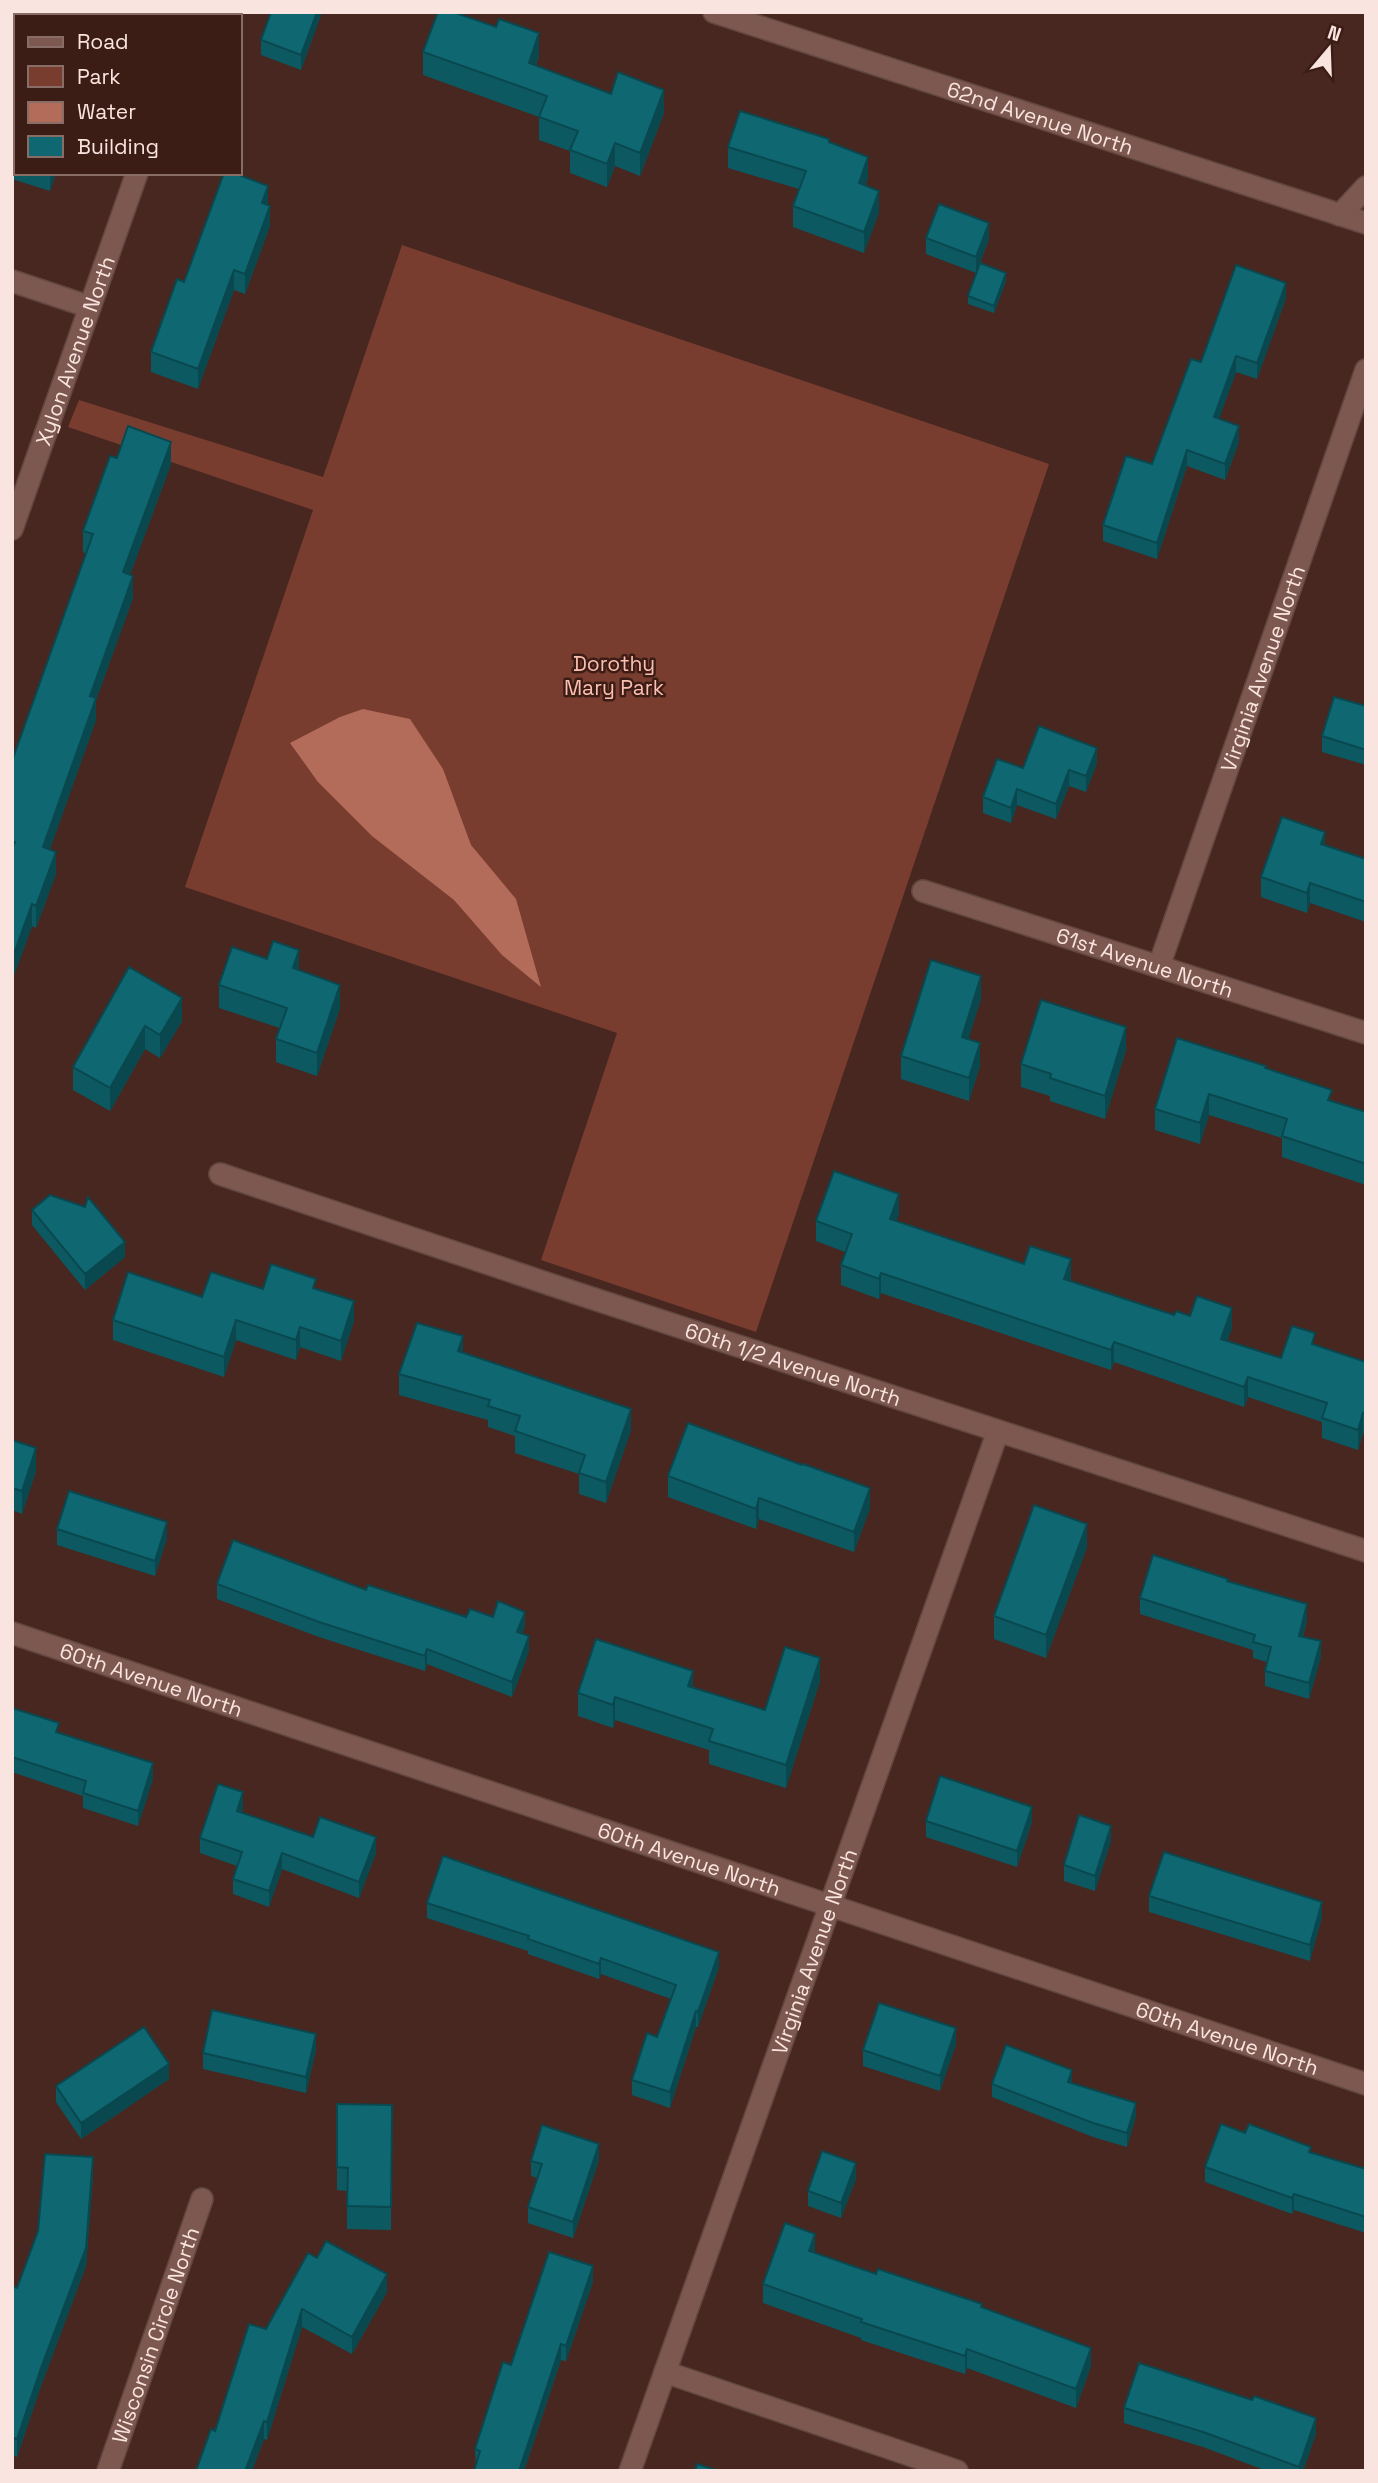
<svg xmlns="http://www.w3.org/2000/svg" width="1378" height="2483" viewBox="0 0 1378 2483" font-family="'Space Grotesk',sans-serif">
<rect width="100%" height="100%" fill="#472720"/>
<!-- green -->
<path fill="#793d30" d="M402 245 1049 464 756 1332 541 1260 617 1033 185 887 313 510 68 427 79 400 323 477Z"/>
<!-- water -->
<path fill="#b36b5a" d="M363 709 410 719 443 769 471 845 516 899 541 987 502 955 454 900 372 836 318 782 290 743 340 717Z"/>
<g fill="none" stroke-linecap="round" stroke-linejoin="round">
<defs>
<g id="minor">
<path id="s1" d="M714 12 1366 223"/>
<path d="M192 16 193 12"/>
<path d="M1340 215 1366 187"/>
<path d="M12 281 90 307"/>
<path id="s2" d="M12 529 137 173"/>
<path id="s3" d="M923 891 1366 1033"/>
<path id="s4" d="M1159 966 1366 370"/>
<path id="s5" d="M220 1174 579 1294 1366 1551"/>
<path id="s6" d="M12 1633 1366 2084"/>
<path d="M665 2372 957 2471"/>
<path id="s7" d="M108 2471 202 2199"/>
<path id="s8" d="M630 2471 998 1431"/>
</g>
</defs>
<!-- minor casing -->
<use href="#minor" stroke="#624640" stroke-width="24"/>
<!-- minor -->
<use href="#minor" stroke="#7c5850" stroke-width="21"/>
</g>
<!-- wall -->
<path fill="#0d5961" d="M55 12H91L90 16H65Z
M322 12 301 70 261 55V40Z
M423 52 539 56 536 66 664 113 640 176 615 166 607 187 570 173V151L539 140V117L423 75Z
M12 97 16 98V173H56L50 191 12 179Z
M829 142 868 178 865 186 879 212 864 253 793 227V206L799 189 728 168V147Z
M268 205 270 226 245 294 234 290 198 389 151 372V352L184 282Z
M926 238 989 239 980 263 1006 281 994 313 968 304V296L976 273 926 254Z
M1286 298 1257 379 1236 372 1219 419 1239 442 1225 480 1187 466 1157 559 1103 541V525L1152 464 1201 362Z
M117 458 171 464 130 575 133 598 96 700V720L50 849 56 874 36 928 32 926 12 981V761L86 554 83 552V531Z
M1366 706V765L1322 752V736Z
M1097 763 1086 792 1069 786 1056 819 1017 805 1011 823 983 813V797L1023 768Z
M1325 845 1366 859V922L1310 903 1307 913 1261 897V877Z
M299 970 340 1008 317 1076 276 1062V1039L280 1028 219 1008V985Z
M182 998V1021L160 1058 145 1049 110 1111 73 1090V1067Z
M981 999 968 1039 980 1066 969 1101 901 1079V1056Z
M1126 1050 1105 1119 1050 1101V1096L1021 1087V1064Z
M1266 1068 1332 1101 1366 1112V1185L1282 1157V1138L1209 1115 1200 1144 1155 1130V1109Z
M32 1210 125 1257 85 1290 32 1225Z
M899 1214 896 1221 1071 1279 1070 1281 1174 1315 1232 1328 1227 1341 1281 1358 1315 1346 1366 1362V1434L1363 1433 1358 1450 1322 1438V1422L1248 1397 1244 1407 1114 1362 1111 1370 881 1293 879 1299 841 1285V1265L845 1252 816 1241V1221Z
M263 1289H316L354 1321 341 1361 300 1347 296 1360 236 1340 224 1377 113 1340V1320L202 1297Z
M463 1352 631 1430 606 1503 579 1494V1474L515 1453V1436L488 1427V1420L399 1395V1374Z
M12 1440 36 1471 22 1514 12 1510Z
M668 1476 870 1508 854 1552 759 1519 756 1529 668 1497Z
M57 1529 167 1538 155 1576 57 1545Z
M1087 1547 1046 1658 994 1639V1616Z
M1228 1582 1307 1620 1303 1637 1321 1657 1309 1699 1265 1686V1671L1267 1662 1253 1658V1650L1140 1614V1598Z
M217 1584 366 1590 466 1617H493L525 1627 522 1633 529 1651 512 1697 427 1664 425 1671 319 1637 217 1599Z
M820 1681 786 1788 709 1764V1750L615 1720 613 1728 578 1716V1693L693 1687 765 1710Z
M12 1708 59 1733 153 1779 138 1826 83 1808V1796L12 1772Z
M243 1808 242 1813 313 1837 376 1853 359 1898 282 1869 269 1907 233 1894V1879L237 1866 200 1853V1838Z
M926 1821 1032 1822 1017 1867 926 1837Z
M1111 1841 1095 1891 1064 1881V1865Z
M1149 1896 1322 1917 1310 1961 1149 1912Z
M427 1903 719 1967 698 2027H696L670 2108 632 2095V2080L657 2037 671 1999 601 1974 599 1979 528 1954V1951L427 1918Z
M956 2044 940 2091 863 2066V2050Z
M316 2050 306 2093 203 2069V2053Z
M169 2079 81 2139 56 2102V2086Z
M1072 2083 1136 2116 1127 2147 1093 2137 992 2097V2084Z
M337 2104 392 2105 391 2230 347 2229V2191L337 2190Z
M1245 2133 1366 2169V2233L1294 2210 1292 2214 1205 2182V2167Z
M599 2160 573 2238 528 2223V2207L537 2178 531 2176V2161Z
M93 2175 86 2266 41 2386 17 2457 14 2456 12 2462V2286L17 2288Z
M856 2179 841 2218 808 2206V2191Z
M308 2253 387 2292 352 2354 302 2327 267 2440 264 2439 252 2471H196L266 2329Z
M815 2253 876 2274 982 2308 1091 2366 1076 2408 967 2368 965 2374 861 2340V2338L763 2303V2284Z
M593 2282 566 2361 561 2360 524 2471H474L476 2465 475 2449 511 2365Z
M1124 2408 1316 2434 1303 2471H1267L1203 2447 1124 2423Z"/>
<!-- shaded-wall -->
<path fill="#0a484f" d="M317 12H322L301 70V55Z
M539 33V56L529 86V63Z
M664 90V113L640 176V153Z
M615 143V166L607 187V164Z
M868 157V178L859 204V183Z
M50 173H56L50 191Z
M268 186V206L262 203Z
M879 191V212L864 253V232Z
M270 206V226L245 294V274Z
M989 223V239L976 273V257Z
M234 270V290L198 389V369Z
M1006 273V281L994 313V306Z
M1286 283V298L1257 379V363Z
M1236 356V372L1214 433V417Z
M1239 426V442L1225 480V464Z
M171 442V464L123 594V572Z
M1187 450V466L1157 559V543Z
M133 576V598L96 700V720L43 869V847L90 696Z
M1097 748V763L1086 792V776Z
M1069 770V786L1056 819V804Z
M1017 789V805L1011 823V808Z
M1325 832V852L1321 844Z
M56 852V874L36 928V906Z
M1310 883V903L1307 913V893Z
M32 904V926L12 981V959Z
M299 950V973L293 968Z
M981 976V999L962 1060V1037Z
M340 985V1008L317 1076V1053Z
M182 998V1021L160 1058V1035Z
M145 1026V1049L110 1111V1088Z
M1126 1027V1050L1105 1119V1096Z
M980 1043V1066L969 1101V1078Z
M1209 1094V1115L1200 1144V1123Z
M899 1194V1214L890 1239V1219Z
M125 1242V1257L85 1290V1274Z
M1071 1259V1279L1064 1299V1279Z
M881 1273V1293L879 1299V1279Z
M354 1301V1321L341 1361V1341Z
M1232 1308V1328L1221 1359V1339Z
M236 1320V1340L224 1377V1357Z
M300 1327V1347L296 1360V1340Z
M463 1336V1358L458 1351Z
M1114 1342V1362L1111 1370V1350Z
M1248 1377V1397L1244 1407V1387Z
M631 1409V1430L606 1503V1482Z
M1363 1413V1433L1358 1450V1430Z
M36 1448V1471L22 1514V1491Z
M870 1488V1508L854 1552V1532Z
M759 1498V1519L756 1529V1509Z
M167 1522V1538L155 1576V1561Z
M1087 1524V1547L1046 1658V1635Z
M1307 1604V1620L1299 1651V1636Z
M525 1612V1627L517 1647V1632Z
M529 1636V1651L512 1697V1682Z
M1321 1641V1657L1309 1699V1683Z
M427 1649V1664L425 1671V1656Z
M820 1658V1681L786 1788V1765Z
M693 1671V1694L688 1686Z
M615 1697V1720L613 1728V1705Z
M153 1763V1779L138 1826V1811Z
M243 1792V1808L237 1827V1811Z
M1032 1807V1822L1017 1867V1851Z
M1111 1826V1841L1095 1891V1876Z
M376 1837V1853L359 1898V1882Z
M282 1853V1869L269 1907V1891Z
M1322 1902V1917L1310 1961V1945Z
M719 1952V1967L698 2027V2012Z
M601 1958V1974L599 1979V1964Z
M696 2011V2027L670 2108V2092Z
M956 2028V2044L940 2091V2076Z
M316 2034V2050L306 2093V2077Z
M169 2064V2079L81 2139V2123Z
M1072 2070V2084L1068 2082Z
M1136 2103V2116L1127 2147V2133Z
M599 2144V2160L573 2238V2222Z
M93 2157V2175L86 2266 41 2386 17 2457V2439Z
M856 2163V2179L841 2218V2203Z
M1294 2194V2210L1292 2214V2198Z
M815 2234V2253L809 2251Z
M593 2266V2282L566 2361V2346Z
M387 2274V2292L352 2354V2337Z
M302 2309V2327L267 2440V2422Z
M561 2344V2360L524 2471H519Z
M1091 2348V2366L1076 2408V2389Z
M967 2349V2368L965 2374V2356Z
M1316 2418V2434L1303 2471H1299V2467Z
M264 2421V2439L252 2471H245Z
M14 2438V2456L12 2462V2444Z"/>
<!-- building -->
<path fill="#0f6771" stroke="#0a484f" stroke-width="2" d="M271 12H317L301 55 261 40Z
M438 12H453L496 27 499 19 539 33 529 63 611 94 618 72 664 90 640 153 615 143 607 164 570 150 578 131 539 117 547 96 423 52Z
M12 97 16 98V159L12 158Z
M740 111 829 139V142L868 157 859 183 879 191 864 232 793 206 806 171 728 147Z
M224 173H234L268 186 262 203 270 206 245 274 234 270 198 369 151 352 177 279 184 282Z
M939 204 989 223 976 257 926 238Z
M980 263 1006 273 994 306 968 296Z
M1236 265 1286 283 1257 363 1236 356 1214 417 1239 426 1225 464 1187 450 1157 543 1103 525 1126 456 1152 464 1191 359 1201 362Z
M128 426 171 442 123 572 133 576 90 696 96 698 43 847 56 852 36 906 32 904 12 959V848L15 842 12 841V761L93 534 83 531 110 456 117 458Z
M1334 697 1366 706V750L1322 736Z
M1039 726 1097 748 1086 776 1069 770 1056 804 1017 789 1011 808 983 797 997 759 1023 768Z
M1282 817 1325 832 1321 844 1366 859V902L1310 883 1307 893 1261 877Z
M273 941 299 950 293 968 340 985 317 1053 276 1039 287 1008 219 985 232 947 267 959Z
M931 960 981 976 962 1037 980 1043 969 1078 901 1056Z
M129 967 182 998 160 1035 145 1026 110 1088 73 1067Z
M1041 1000 1126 1027 1105 1096 1050 1078 1051 1074 1021 1064Z
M1177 1038 1266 1066 1265 1068 1332 1090 1328 1100 1366 1112V1164L1282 1136 1287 1119 1209 1094 1200 1123 1155 1109Z
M834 1171 899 1194 890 1219 1024 1264 1030 1246 1071 1259 1064 1279 1174 1315 1176 1311 1190 1316 1197 1296 1232 1308 1221 1339 1281 1358 1292 1326 1315 1333 1312 1344 1366 1362V1414L1363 1413 1358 1430 1322 1418 1327 1403 1248 1377 1244 1387 1114 1342 1111 1350 881 1273 879 1279 841 1265 852 1234 816 1221Z
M50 1195 85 1207 88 1197 125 1242 85 1274 32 1210Z
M271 1264 316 1279 313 1288 354 1301 341 1341 300 1327 296 1340 236 1320 224 1357 113 1320 128 1272 202 1297 211 1272 263 1289Z
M417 1323 463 1336 458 1351 631 1409 606 1482 579 1473 585 1455 515 1431 520 1416 488 1406 490 1400 399 1374Z
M688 1423 802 1465 803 1464 870 1488 854 1532 759 1498 756 1509 668 1476Z
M12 1440 36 1448 22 1491 12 1488Z
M69 1491 167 1522 155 1561 57 1529Z
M1034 1505 1087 1524 1046 1635 994 1616Z
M233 1540 366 1590 368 1585 466 1617 470 1609 493 1617 498 1601 525 1612 517 1632 529 1636 512 1682 427 1649 425 1656 319 1622 217 1584Z
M1153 1555 1228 1579 1227 1581 1307 1604 1299 1636 1321 1641 1309 1683 1265 1671 1271 1647 1253 1642 1255 1635 1140 1598Z
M596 1639 693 1671 688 1686 765 1710 785 1647 820 1658 786 1765 709 1741 713 1729 615 1697 613 1705 578 1693Z
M12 1708 59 1723 56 1732 153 1763 138 1811 83 1793 86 1781 12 1757Z
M940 1776 1032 1807 1017 1851 926 1821Z
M218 1784 243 1792 237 1811 313 1837 320 1817 376 1837 359 1882 282 1853 269 1891 233 1879 242 1852 200 1838Z
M1079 1815 1111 1826 1095 1876 1064 1865Z
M1164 1852 1322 1902 1310 1945 1149 1896Z
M443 1856 719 1952 698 2012 696 2011 670 2092 632 2080 647 2033 657 2037 676 1985 601 1958 599 1964 528 1939 529 1936 427 1903Z
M879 2003 956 2028 940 2076 863 2050Z
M212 2010 316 2034 306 2077 203 2053Z
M144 2027 169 2064 81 2123 56 2086Z
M1006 2045 1072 2070 1068 2082 1136 2103 1127 2133 1093 2123 992 2084Z
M337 2104 392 2105 391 2207 347 2206 348 2168 337 2167Z
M1221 2124 1245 2133 1249 2124 1311 2147 1309 2152 1366 2169V2217L1294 2194 1292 2198 1205 2167Z
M542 2125 599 2144 573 2222 528 2207 542 2164 531 2161Z
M822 2151 856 2163 841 2203 808 2191Z
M45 2154 93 2157 86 2248 41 2368 17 2439 14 2438 12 2444V2286L17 2288 38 2231Z
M785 2223 815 2234 809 2251 876 2274 878 2269 982 2304 981 2307 1091 2348 1076 2389 967 2349 965 2356 861 2322 862 2319 763 2284Z
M326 2241 387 2274 352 2337 302 2309 267 2422 264 2421 245 2471H196L211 2429 215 2431 249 2324 266 2329 308 2253 317 2258Z
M549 2252 593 2266 566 2346 561 2344 519 2471H474L480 2451 475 2449 503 2362 511 2365Z
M1139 2363 1252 2400 1254 2396 1316 2418 1299 2467 1203 2432 1124 2408Z
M697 2464 719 2471H695Z"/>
<g text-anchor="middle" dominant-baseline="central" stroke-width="5" stroke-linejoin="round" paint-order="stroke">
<!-- street labels -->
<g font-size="21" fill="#fae4df" stroke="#3c1d16">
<text stroke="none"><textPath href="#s1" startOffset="343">62nd Avenue North</textPath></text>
<text stroke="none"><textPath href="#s2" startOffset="189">Xylon Avenue North</textPath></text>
<text stroke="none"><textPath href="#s4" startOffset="315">Virginia Avenue North</textPath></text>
<text stroke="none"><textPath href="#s3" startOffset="233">61st Avenue North</textPath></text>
<text stroke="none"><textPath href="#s5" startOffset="604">60th 1/2 Avenue North</textPath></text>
<text stroke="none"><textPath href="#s6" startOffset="147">60th Avenue North</textPath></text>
<text stroke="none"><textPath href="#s6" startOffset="714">60th Avenue North</textPath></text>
<text stroke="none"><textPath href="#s8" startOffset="551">Virginia Avenue North</textPath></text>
<text stroke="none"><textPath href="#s6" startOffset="1281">60th Avenue North</textPath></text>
<text stroke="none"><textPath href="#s7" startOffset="144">Wisconsin Circle North</textPath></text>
</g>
<!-- park labels -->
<g font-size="21" fill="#fcbeaf" stroke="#3c1d16">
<text x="614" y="663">Dorothy<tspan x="614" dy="24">Mary Park</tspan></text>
</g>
</g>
<!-- border -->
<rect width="1378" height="2483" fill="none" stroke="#fae4df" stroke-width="28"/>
<!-- legend -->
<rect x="14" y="14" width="228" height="161" fill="#3c1d16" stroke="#886d66" stroke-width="2"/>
<rect x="28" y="37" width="35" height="10" fill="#7c5850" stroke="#886d66" stroke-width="2"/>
<text x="77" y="49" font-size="21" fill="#fae4df">Road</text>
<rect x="28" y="66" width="35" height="21" fill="#793d30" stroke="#886d66" stroke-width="2"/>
<text x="77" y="84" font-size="21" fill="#fae4df">Park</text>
<rect x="28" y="102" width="35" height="21" fill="#b36b5a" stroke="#886d66" stroke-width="2"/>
<text x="77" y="119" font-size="21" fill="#fae4df">Water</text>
<rect x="28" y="136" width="35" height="21" fill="#0f6771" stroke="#886d66" stroke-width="2"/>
<text x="77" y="154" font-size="21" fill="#fae4df">Building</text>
<!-- north arrow -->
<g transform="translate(1329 49) rotate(19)" stroke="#3c1d16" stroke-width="5" paint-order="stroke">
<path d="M0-5L12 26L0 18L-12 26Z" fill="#fae4df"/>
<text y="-10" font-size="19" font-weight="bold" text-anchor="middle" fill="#fae4df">N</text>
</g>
</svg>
